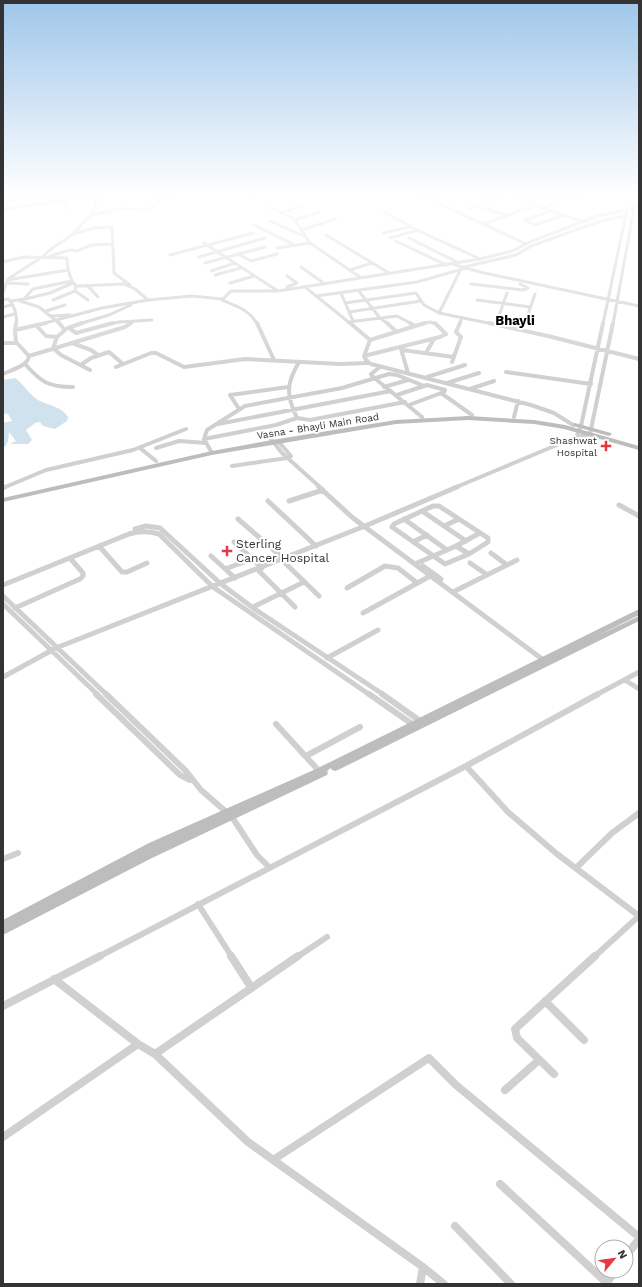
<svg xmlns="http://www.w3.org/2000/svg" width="642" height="1287" viewBox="0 0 642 1287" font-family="'Work Sans',sans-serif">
<rect width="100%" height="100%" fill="#fff"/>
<!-- water -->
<path fill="#cfe2ee" d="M15 378C24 384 29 395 38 400 49 406 61 406 68 417L67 421 55 429 43 426 40 422 35 423 26 430 32 440 28 444H10L16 441 9 432 8 441 5 447 3 446V423L12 421 8 414 3 413V380Z"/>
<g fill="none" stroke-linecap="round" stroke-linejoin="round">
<!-- street-far4 -->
<path stroke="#d0d0d0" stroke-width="3" d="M59 194 68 208
M419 194 526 244
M513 194 519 199 583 222
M569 194 577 196
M3 201 54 194
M530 203 545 194
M477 205 507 216
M270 207 294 219 310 243 360 277
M470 208 497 197
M544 208 569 194
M3 209 87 197
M551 211 524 220 535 225 564 215
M384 212 417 230 480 259
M281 213 299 207
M92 215 120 209 148 210 169 194
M295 220 319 212
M270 221 306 237
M484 224 535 205
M254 225 295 245
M301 230 336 219
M383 233 410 227
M73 234 94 228 112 227 114 273 130 285
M326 235 389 273
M390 238 418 230
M409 238 459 263
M396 241 446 265
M204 243 278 291
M277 248 310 243
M238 254 251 261 277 254
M170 255 253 233
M50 256 70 250 77 251 91 245 113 244
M43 257C51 246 64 242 74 233 80 227 84 220 92 215L97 200 102 194
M199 257 265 238
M3 262 23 257 67 258C67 268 69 278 76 286L124 284 135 289 148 300
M205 263 265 247
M455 265 480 272 639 306
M301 267 325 284
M464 267 516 255 531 246 581 228 601 221 627 216
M350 270 372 263
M211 271 235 263
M215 275 241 268
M287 276 297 283 287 287
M7 280 68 270
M7 283 28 284
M230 283 254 276
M471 284 523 290 528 288 520 284
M87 285 98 297
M305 287 351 324
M358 290 380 318 388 324
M75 291 88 300
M3 292 8 279 39 259
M341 293 353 321
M316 296 417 282 466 268
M25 299 50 293 73 283
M3 300 8 299C14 303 18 318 16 324
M53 300 75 291 76 286
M477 300 530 307
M11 301 24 299 33 289 72 281
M20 301 39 307 60 324
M345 303 416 293 424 305 439 313 493 324
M3 307 11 305
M46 311 65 305
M349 312 421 301
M439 313 460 271
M51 316 70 315
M3 317 15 314
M348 322 397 316 412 324
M525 323 535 294
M41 324 102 308 148 300 192 296 222 299
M79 324 109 315 131 305
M109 324 119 322 152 320
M129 324 133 322
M257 324C250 310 236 306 222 300L231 291H278L480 259 512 251 532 241 598 216 639 207
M422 324 430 322 436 324
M459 324 462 318
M496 324 507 293
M603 324 627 209
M613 324 634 208"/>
<!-- street-far3 -->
<path stroke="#d0d0d0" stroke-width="4" d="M59 323 65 330 57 337 53 348 61 355 90 370
M257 323 274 360
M350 323 370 340 364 356 366 360 371 364 531 405 554 413 573 425
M387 323 397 332
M410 323 415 326
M489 323 548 336 639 359
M603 323 581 426 576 437 590 434 613 323
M36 325 46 336 57 337
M496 325 497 323
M68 328 82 323
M69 328 76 333 113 323
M15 330 16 323
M370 340 425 323
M3 343H15
M72 343 91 350 98 355
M401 349 408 373
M402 350 454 357
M426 353 434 339
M29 356 125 327 131 323
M364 356 440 337 446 334 435 323
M452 362 461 337 456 332 460 323
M25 364C41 382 48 387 73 387
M82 364 91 358 109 352 123 364
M116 367 151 353H156L184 367 245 359 340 364 368 363
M380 367 371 374 372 376 422 417
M506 372 591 384
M3 374C11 370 28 366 29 356L16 342 15 330 46 323
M427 377 465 365
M447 383 479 373
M384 387 408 380
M470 389 494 381
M441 393 472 415
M397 395 427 385 445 390 444 392 409 405
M239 409 230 395 288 387
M514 417 518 401
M297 418C286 395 286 384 299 362
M218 424 391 391
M204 439 276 425 297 418 310 420 405 402
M271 439 282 453 321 488
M278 441 291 456
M140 448 156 461
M156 448 179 441 206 443
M212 453 204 439 207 430 245 406 342 388 389 374 397 375 424 386
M232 466 287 458
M3 488 46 470 133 450 186 429
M454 488 576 437"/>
<!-- street-far2 -->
<path stroke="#d0d0d0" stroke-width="5" d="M319 487 353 518 546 662
M3 488 5 487
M268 501 316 546
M289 501 323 490
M619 505 639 516
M433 506H439L488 538V542L469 554 445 564 392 527 394 524Z
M422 511 466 541
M238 519 284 559
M404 519 447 550
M444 526 459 519
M135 529 146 526 160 528 221 584 256 610 384 695
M234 542 262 568
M413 542 427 535
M99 546 122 572H127L147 563
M456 546 469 554
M491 553 507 565
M211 556 235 578
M282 560 319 596
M470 563 486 574
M415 564 456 546 480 533
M423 566 441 579
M225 569 252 559
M258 570 295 607
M3 585 129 534C139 531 149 531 159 534L213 587 370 695
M347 588 385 566 398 568 416 582
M453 592 517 560
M3 596 107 695
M3 604 98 695
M253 607 304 582
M15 608 80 579 83 576V573L70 558
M363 613 432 575
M327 658 378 630
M3 677 56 648 365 526 457 487
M625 680 639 689
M596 695 639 672"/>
<!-- street-far1 -->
<path stroke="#d0d0d0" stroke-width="6" d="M96 694 180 775 190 780
M106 694 186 771 201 790 232 817 257 855 269 867
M369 694 415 726
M382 694 423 723
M276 724 319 771
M306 756 360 727
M466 766 508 812 557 854 639 916
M3 859 18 853
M576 868 612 833 639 813
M198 904 232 957
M98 957 466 766 598 694
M297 957 327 937
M594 957 639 916"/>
<!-- street -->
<path stroke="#d0d0d0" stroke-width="8" d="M231 956 251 987
M54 979 138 1044 155 1054 248 1142 423 1267 444 1284
M545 1001 584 1040
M3 1006 100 956
M155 1054 298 956
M554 1074 517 1038 515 1029 595 956
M505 1090 539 1060
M3 1137 138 1044
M273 1160 429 1058 456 1085 639 1237
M500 1184 607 1283
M455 1226 511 1284
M626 1256 639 1239
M420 1284 423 1267
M606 1284 615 1271"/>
<!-- secondary -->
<path fill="#bdbdbd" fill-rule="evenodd" d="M468 416 534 420 565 425 639 446V450L564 429 534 424 468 420 396 424 212 455 3 502V498L212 451 278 439 396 420Z
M575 423 611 433 612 434 609 436 573 426V424Z
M637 610H639V615L593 638 639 616V621L338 770 335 771 332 770 331 768 327 771 328 773 327 775 150 859 3 935V920L149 843 316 769Z"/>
</g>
<!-- sky -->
<linearGradient id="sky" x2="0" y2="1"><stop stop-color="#9ec6ea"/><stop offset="0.52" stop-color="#fff"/><stop offset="1" stop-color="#fff" stop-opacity="0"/></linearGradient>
<rect width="642" height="375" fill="url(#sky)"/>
<!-- markers -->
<g fill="#e63946" stroke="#fff" stroke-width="1.5">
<path d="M604 440h4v4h4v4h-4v4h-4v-4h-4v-4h4z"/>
<path d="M225 545h4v4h4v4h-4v4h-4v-4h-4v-4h4z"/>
</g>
<g text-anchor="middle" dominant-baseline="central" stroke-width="4" stroke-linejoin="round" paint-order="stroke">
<!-- far-street labels -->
<g font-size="10" fill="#333" stroke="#fff">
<text transform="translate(318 426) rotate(-9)">Vasna - Bhayli Main Road</text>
</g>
<!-- far-poi labels -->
<g font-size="10" fill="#333" stroke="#fff" text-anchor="end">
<text x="597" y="440">Shashwat<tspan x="597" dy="12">Hospital</tspan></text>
</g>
<!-- poi labels -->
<g font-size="12" fill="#333" stroke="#fff" text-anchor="start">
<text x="236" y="544">Sterling<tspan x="236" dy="14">Cancer Hospital</tspan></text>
</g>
<!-- far-district labels -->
<g font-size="13" font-weight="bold" fill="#000" stroke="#fff">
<text x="515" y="320">Bhayli</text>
</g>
</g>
<!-- border -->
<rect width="642" height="1287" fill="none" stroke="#333333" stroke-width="8"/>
<!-- north arrow -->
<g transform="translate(614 1259) rotate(61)"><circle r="19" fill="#ffffff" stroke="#adadad"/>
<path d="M0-3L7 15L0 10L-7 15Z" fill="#e63946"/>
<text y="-6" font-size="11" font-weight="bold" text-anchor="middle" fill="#333333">N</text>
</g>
</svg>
